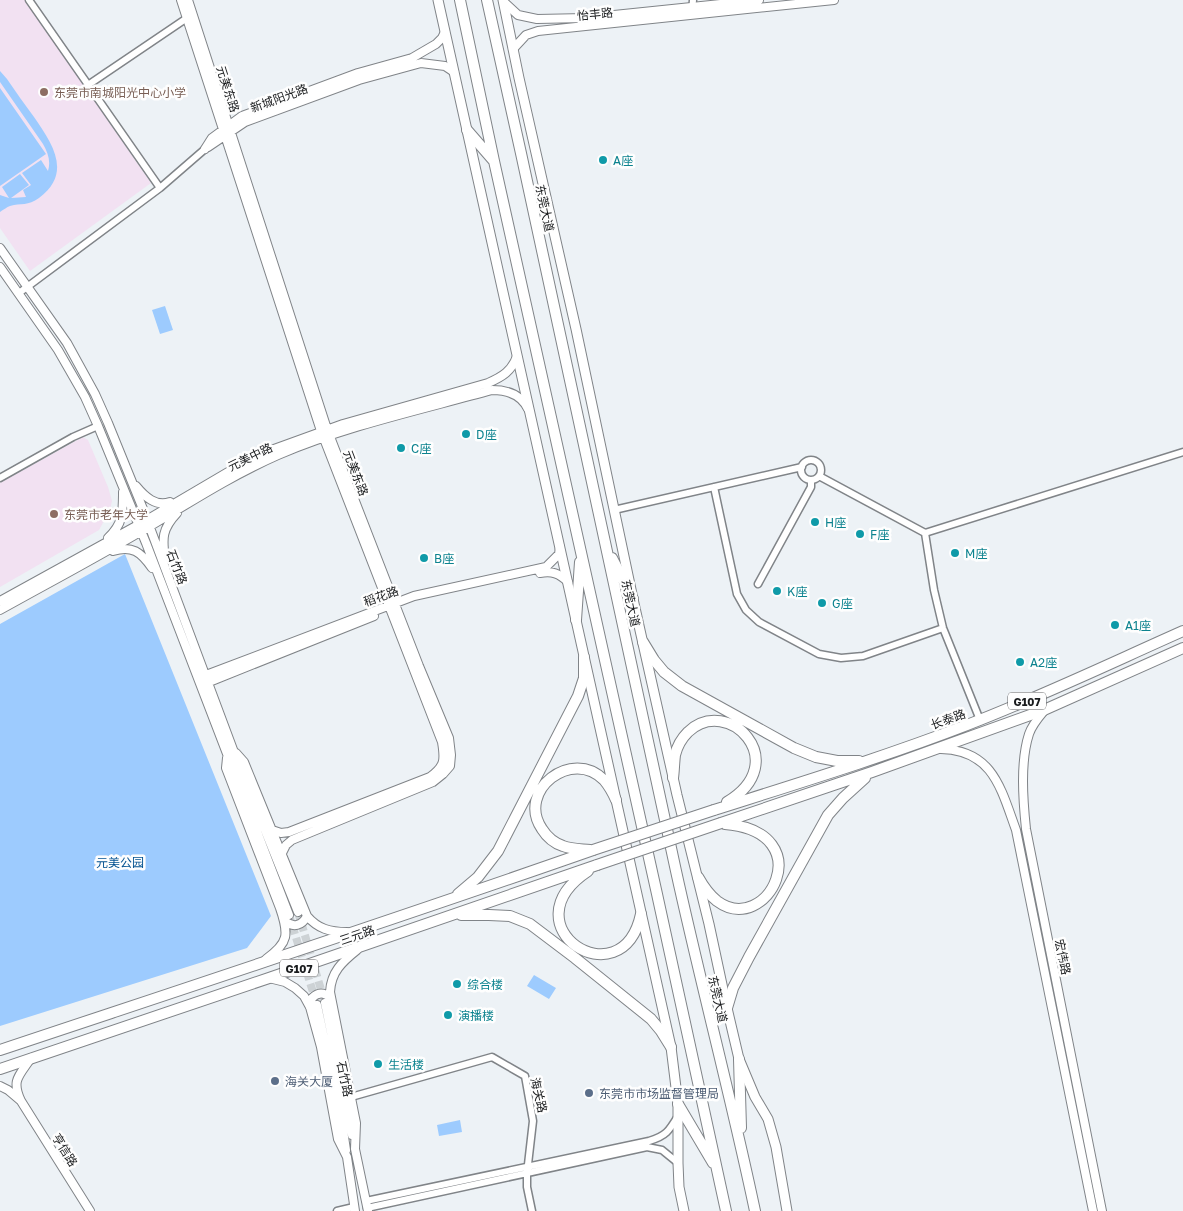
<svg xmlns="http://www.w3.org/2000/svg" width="1183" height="1211" viewBox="0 0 1183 1211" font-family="'Golos Text','Noto Sans SC',sans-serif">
<rect width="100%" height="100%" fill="#edf2f6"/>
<!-- education -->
<path fill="#f2e1f2" d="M0 0H25L151 183 30 271 0 228Z
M83 437 88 440 108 487 112 501 110 510 99 530 0 587V483Z"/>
<!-- green -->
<path fill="#9dcbfe" d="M0 71 7 79C16 92 25 105 34 117 52 143 73 173 39 198 28 206 21 203 10 206 7 207 3 210 0 212V195L9 198 2 187 20 174 29 185 11 198 26 197 23 190 31 185 22 173 41 160 48 171C51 161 48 153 43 144L0 82Z
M0 88 46 154 0 186Z
M165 306 173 330 160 334 152 310Z
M125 554 271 916 247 948 0 1026V624Z
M534 975 556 988 549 999 527 986Z
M460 1120 462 1132 439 1136 437 1125Z"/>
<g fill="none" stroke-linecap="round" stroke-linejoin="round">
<!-- tertiary-tunnel -->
<path stroke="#cdd2d5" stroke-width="8" stroke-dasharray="8 4" stroke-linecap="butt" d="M298 912 325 1003
M289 915 317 1005"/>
<defs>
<path id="minor" d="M29 0 160 188
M692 12 693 0
M88 85 187 18
M19 293 160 188 205 149
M801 470a10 10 0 1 1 20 0a10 10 0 1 1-20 0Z
M819 476 925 533
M0 478 73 437 98 426
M714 487 737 594 746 610 759 622 819 654 841 658 863 656 943 628
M614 510 802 467
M758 584 811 487V480
M980 720 943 628 934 590 925 533 1183 452
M351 1097 492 1057 525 1076 533 1121 527 1173V1187L532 1211
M366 1201 649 1141C666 1136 669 1131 678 1116
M367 1208 647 1147 662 1150 678 1163
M337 1211 354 1207"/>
<path id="tertiary" d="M181 0 321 431 442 742C445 760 445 766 430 777L289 832 281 833 272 830
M188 0 327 429 419 666 449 738 451 755 450 766 443 774 433 782 292 840 286 845 282 853
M504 2 518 15 537 19 585 18 759 0
M513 49 526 35 538 31 834 0
M208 147 245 122 359 80 421 63 445 66 454 72
M205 149 212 138 242 116 358 73 412 58 436 44 442 38 445 32
M0 248 67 343 95 394 108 423 143 509 238 763 298 912
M0 267 58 350 85 397 98 426 146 543 289 915
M136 486C145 497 156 507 170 502
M108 538C123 524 123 513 123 492
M113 551C132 545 141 552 152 568
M165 559C162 538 162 529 177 513
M540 573C552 571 559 573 568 582
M0 601 138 525 240 465 274 449 343 424 488 383C502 377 512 371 517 356
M0 610C54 580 109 551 162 519 200 496 237 473 278 455 346 426 420 410 492 390 506 390 521 394 528 409
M206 675 414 596 546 567 559 554 560 547
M209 682 374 616
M1044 711C1038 718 1032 725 1029 734 1020 762 1023 800 1026 829L1102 1211
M941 749C993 750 1001 789 1016 830L1093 1211
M236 753 244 762 307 916C318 929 330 932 347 932
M227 758 226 768 280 908C289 934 289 943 266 959
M285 921C293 928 302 926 307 916
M357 950C342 962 331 972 330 992L356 1123 355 1149 368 1211
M269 978 285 982 295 988 304 996 310 1007 321 1047 338 1139 347 1157 355 1211
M325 1003 352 1135
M317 1005 342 1123 346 1150
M310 1007 312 998C318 992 324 992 331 998
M0 1086 8 1090 21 1101C11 1080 19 1076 31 1058
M21 1101 90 1211"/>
<path id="secondary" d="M438 0 671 1047 678 1104V1163L679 1187 684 1211
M503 0 519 78 576 329 633 599 677 795 709 924 727 1008 739 1059 755 1097 768 1119 776 1147 787 1211"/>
<path id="primary" d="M460 0 494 161 657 894 726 1211
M487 0C552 290 613 581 676 871 701 985 731 1097 755 1211
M467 130 493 160
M612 558 633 599
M576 620 580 562
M739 1059 741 1128
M678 1104 713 1163"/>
<path id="trunk" d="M643 642 654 660 664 672 682 686 794 748 816 757 837 761H859
M673 778C674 771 674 763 675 755 677 747 682 738 688 732 728 694 794 762 727 802
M714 810C799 783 884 757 967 725 1040 697 1111 663 1183 631
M721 823 872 772 1044 710 1183 648
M590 850C581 849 571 849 563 846 554 843 547 837 542 829 516 791 572 747 604 780 609 786 613 793 616 800
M588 871C505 926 622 1002 641 914
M698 877C703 886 708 894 717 901 767 938 822 832 725 824
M458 894 478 877 498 851 578 696 584 678V657
M461 915H489L510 916 530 924 575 958 651 1019 661 1031 671 1047
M727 1008 733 988 749 957 828 815 843 798 865 778
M0 1050C198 984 396 919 593 850
M0 1069 269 978 597 865"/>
</defs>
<!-- minor casing -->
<use href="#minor" stroke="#808488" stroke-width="9"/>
<!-- tertiary casing -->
<use href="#tertiary" stroke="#808488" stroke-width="10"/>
<!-- secondary casing -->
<use href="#secondary" stroke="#808488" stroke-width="11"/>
<!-- primary casing -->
<use href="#primary" stroke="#808488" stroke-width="12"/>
<!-- trunk casing -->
<use href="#trunk" stroke="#808488" stroke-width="12"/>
<!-- minor -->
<use href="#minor" stroke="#fff" stroke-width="6"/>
<!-- tertiary -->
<use href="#tertiary" stroke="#fff" stroke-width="8"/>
<!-- secondary -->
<use href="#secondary" stroke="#fff" stroke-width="9"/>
<!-- primary -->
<use href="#primary" stroke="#fff" stroke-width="10"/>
<!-- trunk -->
<use href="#trunk" stroke="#fff" stroke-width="10"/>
<defs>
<path id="trunk-bridge" d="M593 850 714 810
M597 865 721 823"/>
</defs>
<!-- trunk-bridge casing -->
<use href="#trunk-bridge" stroke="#808488" stroke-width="12" stroke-linecap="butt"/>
<!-- trunk-bridge -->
<use href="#trunk-bridge" stroke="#fff" stroke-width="10"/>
</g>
<!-- markers -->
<g fill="#8d6e63" stroke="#fefefe" stroke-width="2">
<circle cx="44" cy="92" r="5"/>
<circle cx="54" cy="514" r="5"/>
</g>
<g fill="#0f9aa8" stroke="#fefefe" stroke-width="2">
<circle cx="603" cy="160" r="5"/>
<circle cx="466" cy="434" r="5"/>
<circle cx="401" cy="448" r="5"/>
<circle cx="815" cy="522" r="5"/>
<circle cx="860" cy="534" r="5"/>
<circle cx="955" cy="553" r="5"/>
<circle cx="424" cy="558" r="5"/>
<circle cx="777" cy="591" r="5"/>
<circle cx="822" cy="603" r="5"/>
<circle cx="1115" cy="625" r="5"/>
<circle cx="1020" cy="662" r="5"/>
<circle cx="457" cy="984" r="5"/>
<circle cx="448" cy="1015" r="5"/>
<circle cx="378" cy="1064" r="5"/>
</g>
<g fill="#5c6f8a" stroke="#fefefe" stroke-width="2">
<circle cx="275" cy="1081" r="5"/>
<circle cx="589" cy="1093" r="5"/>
</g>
<g text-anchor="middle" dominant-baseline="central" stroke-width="5" stroke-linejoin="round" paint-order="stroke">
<!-- shield labels -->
<g fill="#fefefe" stroke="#5e5f60" stroke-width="1">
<rect x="1008" y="692.5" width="38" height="17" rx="4"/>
<rect x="280" y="959.5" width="38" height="17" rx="4"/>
</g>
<g font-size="11" font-weight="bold" fill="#191b1d">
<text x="1027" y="701">G107</text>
<text x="299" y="968">G107</text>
</g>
<!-- street labels -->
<g font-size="12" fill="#191b1d" stroke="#fefefe">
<text transform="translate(595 14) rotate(-6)">怡丰路</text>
<text transform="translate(228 89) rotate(72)">元美东路</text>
<text transform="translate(279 98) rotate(-20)">新城阳光路</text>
<text transform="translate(545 208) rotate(78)">东莞大道</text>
<text transform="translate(250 457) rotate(-26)">元美中路</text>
<text transform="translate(356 473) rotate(69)">元美东路</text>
<text transform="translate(177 567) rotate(69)">石竹路</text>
<text transform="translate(381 596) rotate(-20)">稻花路</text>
<text transform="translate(631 603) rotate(78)">东莞大道</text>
<text transform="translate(948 719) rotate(-20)">长泰路</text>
<text transform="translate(357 935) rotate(-19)">三元路</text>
<text transform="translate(1063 957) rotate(78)">宏伟路</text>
<text transform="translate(718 999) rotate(77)">东莞大道</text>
<text transform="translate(345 1079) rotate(78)">石竹路</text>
<text transform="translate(539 1095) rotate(77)">海关路</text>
<text transform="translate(65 1150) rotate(58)">亨信路</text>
</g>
<!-- education labels -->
<g font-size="12" fill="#785e54" stroke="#fefefe" text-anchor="start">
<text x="54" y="92">东莞市南城阳光中心小学</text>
<text x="64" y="514">东莞市老年大学</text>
</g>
<!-- culture labels -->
<g font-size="12" fill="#0d838f" stroke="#fefefe" text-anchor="start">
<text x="613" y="160">A座</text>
<text x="476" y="434">D座</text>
<text x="411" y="448">C座</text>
<text x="825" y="522">H座</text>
<text x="870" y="534">F座</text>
<text x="965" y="553">M座</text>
<text x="434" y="558">B座</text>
<text x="787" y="591">K座</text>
<text x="832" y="603">G座</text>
<text x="1125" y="625">A1座</text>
<text x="1030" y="662">A2座</text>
<text x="467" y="984">综合楼</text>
<text x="458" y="1015">演播楼</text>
<text x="388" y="1064">生活楼</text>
</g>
<!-- park labels -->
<g font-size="12" fill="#025190" stroke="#fefefe">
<text x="120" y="862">元美公园</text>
</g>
<!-- service labels -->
<g font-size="12" fill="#4e5e75" stroke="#fefefe" text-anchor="start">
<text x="285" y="1081">海关大厦</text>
<text x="599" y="1093">东莞市市场监督管理局</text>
</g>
</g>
</svg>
